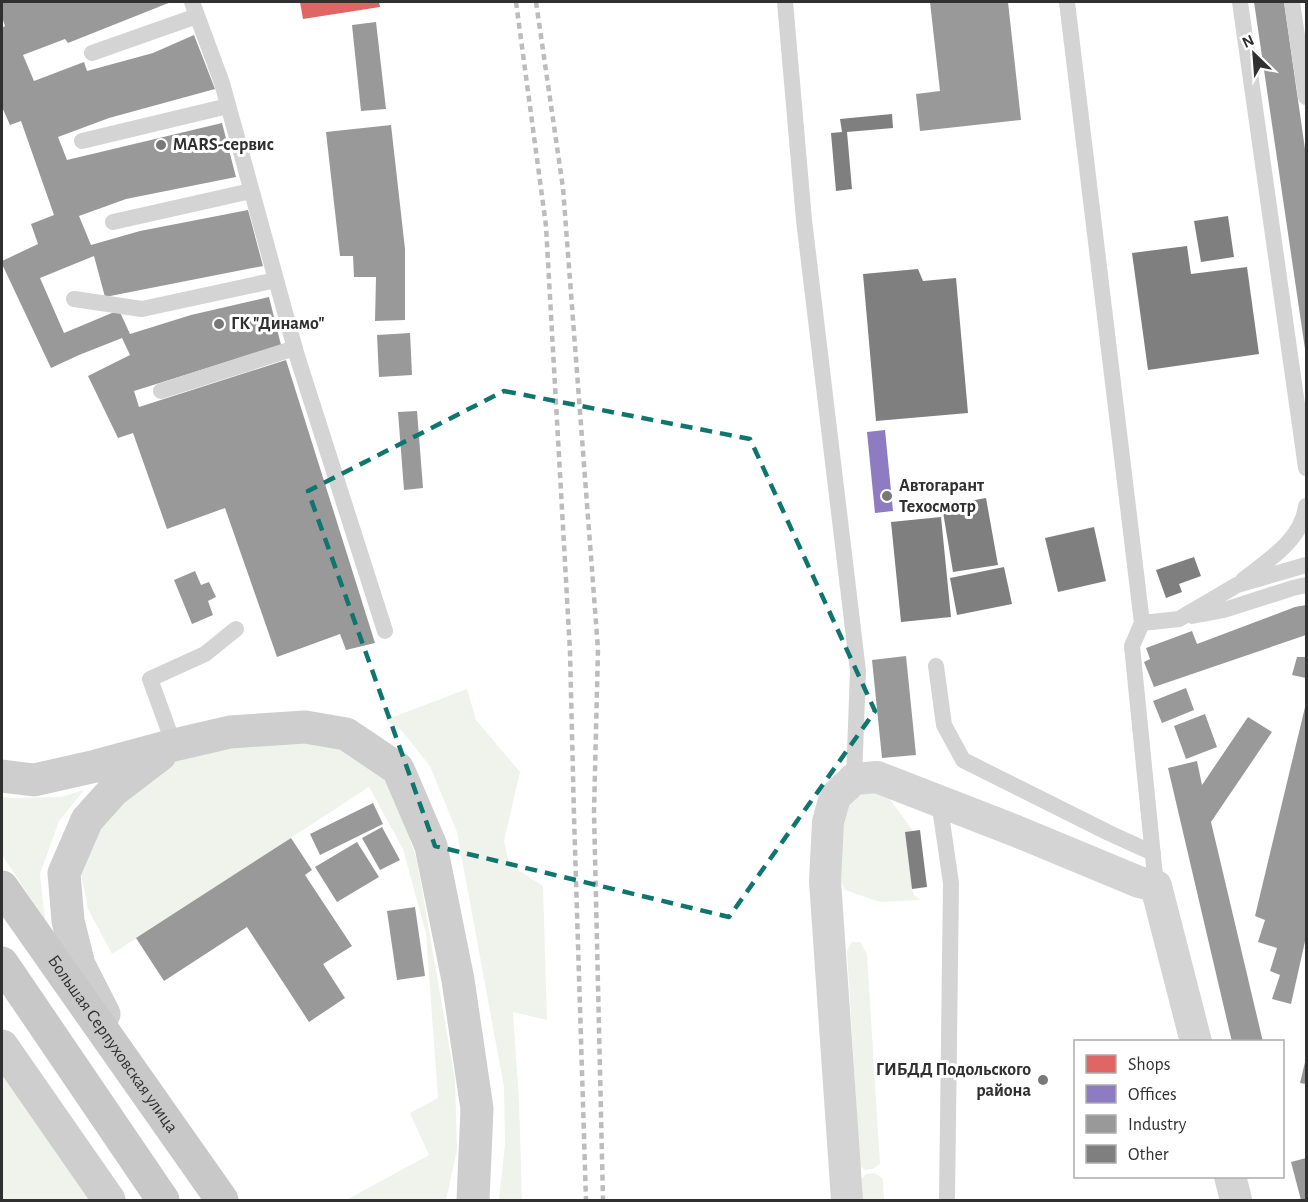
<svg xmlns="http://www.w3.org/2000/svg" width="1308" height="1202" viewBox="0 0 1308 1202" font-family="'Alegreya Sans',sans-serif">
<rect width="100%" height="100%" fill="#fff"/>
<!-- green -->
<path fill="#eff3ec" d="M467 689 476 720 520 772 504 841 509 864 543 886 547 1020 513 1012 519 1101 522 1200H499L505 1144 504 1087 457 832 430 766 402 731 385 720Z
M240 742 339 744 384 779 398 804 417 861 455 1080 457 1150 446 1200H346L429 1155 410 1113 438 1098 426 933 403 849 369 787 112 954 88 909 81 873 99 820 165 767 210 746Z
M878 783 913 831 905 833 912 889 914 895 921 900 880 902 845 890 841 882 842 811 855 788Z
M84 790 59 821 40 874 45 920 2 855V797L11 798 61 797Z
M852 942H860L867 954 880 1164 873 1169 865 1170 860 1166 847 951Z
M2 1064 94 1200H2Z
M875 1173 883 1179 884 1200H862L860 1181 866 1174Z"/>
<!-- shops -->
<path fill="#e06666" d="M300 2H379L380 7 303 19Z"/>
<!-- offices -->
<path fill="#8e7cc3" d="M885 430 893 511 875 513 867 432Z"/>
<!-- industry -->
<path fill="#999" d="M2 2H171L68 43 65 39 23 55 34 81 84 62 87 71 153 53 194 35 215 89 109 118 58 137 67 160 222 123 236 177 126 199 79 216 91 245 140 231 248 210 263 266 105 297 94 256 40 278 64 333 119 310 130 334 191 315 269 297 281 345 134 391 139 407 286 360 375 643 346 650 340 634 277 657 225 508 167 529 133 433 118 438 88 376 130 355 122 338 79 355 51 368 2 264V261L38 244 31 224 54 215 21 121 10 125 2 107V28L5 26 2 17Z
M930 2H1008L1021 120 920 131 916 94 940 91Z
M1254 2H1284L1306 156V349H1305Z
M376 22 386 109 361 111 352 25Z
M391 125 405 249V320L375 321 376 277H354L353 256H340L326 132Z
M410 333 412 375 379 377 377 335Z
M417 411 423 488 404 490 398 412Z
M195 571 201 585 209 582 216 597 208 601 213 615 192 624 174 580Z
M1306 605V635L1154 687 1144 662 1150 659 1146 648 1192 631 1197 644 1295 607Z
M906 656 916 755 882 758 872 660Z
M1297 657H1306V678L1292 675Z
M1186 688 1194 710 1162 723 1153 701Z
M1306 703V937L1291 1004 1272 999 1280 975 1270 971 1277 948 1258 942 1265 920 1255 916Z
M1205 714 1217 747 1186 759 1174 726Z
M1248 717 1272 732 1211 822 1263 1042H1232L1168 768 1197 761 1202 785Z
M373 803 383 824 320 855 310 834Z
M382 827 400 860 380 870 362 838Z
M291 838 312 870 305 875 352 946 323 964 345 998 309 1022 247 927 164 981 136 938Z
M357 842 379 877 337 902 315 867Z
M415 907 425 976 397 980 387 911Z
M1306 1058V1084L1300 1083Z
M1306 1158V1200H1301L1291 1162Z"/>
<!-- building -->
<path fill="#7f7f7f" d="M892 114 893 128 847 132 852 189 836 191 831 133 842 132 840 119Z
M1228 216 1234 257 1201 262 1194 221Z
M1187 246 1191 274 1247 267 1259 354 1148 370 1132 253Z
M918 269 923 281 956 278 968 413 876 421 863 274Z
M986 498 998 565 953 572 942 506Z
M941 517 951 617 901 622 891 522Z
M1094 527 1106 581 1058 592 1045 538Z
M1194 557 1201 576 1179 584 1182 592 1166 598 1156 570Z
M1004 567 1012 604 957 615 950 578Z
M920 830 927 887 912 889 905 832Z"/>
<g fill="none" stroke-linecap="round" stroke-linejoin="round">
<!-- lane -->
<path stroke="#d4d4d4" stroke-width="16" d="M192 2 222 83 297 356 385 631
M785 2 804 220 858 671 854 779
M1067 2 1142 623
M1240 2 1306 468
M1292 2 1306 97
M92 53 197 16
M82 141 228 106
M113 222 251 191
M74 299 142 309 276 280
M161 391 295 348
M1243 580C1268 560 1302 540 1306 506
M1192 616 1224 610 1293 588 1306 585
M936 666 944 725 963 760 1109 833 1153 853
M174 745 150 679 205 654 236 629
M939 801 951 883 947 1200
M1156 886 1132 646 1142 623 1179 619 1237 585 1306 565"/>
<!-- street -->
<path stroke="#d4d4d4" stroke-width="32" d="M1230 1176 1236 1200
M847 1200 825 881 828 822 835 797 854 779 877 777 1016 831 1139 882 1156 886 1196 1042"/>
<!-- secondary -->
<path stroke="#cecece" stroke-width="33" d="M2 776 34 780 96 766 174 745 230 732 305 727 346 734 398 769 431 846 458 980 477 1109 473 1200
M104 1014 79 965 68 921 64 873 87 820 113 791 160 755
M2 1046 109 1200"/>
<!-- primary -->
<g stroke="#c8c8c8" stroke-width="33">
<path id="s1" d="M2 887 222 1200"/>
<path d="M2 963 163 1200"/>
</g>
<!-- rail -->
<path stroke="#bcbcbc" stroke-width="4.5" stroke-dasharray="6 4.5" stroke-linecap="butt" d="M516 2 546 226 570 651 574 816 586 1200
M536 2 563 188 598 649 594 813 603 1200"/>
</g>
<!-- marked area -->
<path fill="none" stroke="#0f766e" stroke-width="4.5" stroke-dasharray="12 8" stroke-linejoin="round" d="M504 391 750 439 875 711 729 917 435 846 308 491Z"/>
<!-- markers -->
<g fill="#787878" stroke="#fff" stroke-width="2">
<circle cx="161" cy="145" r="6"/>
<circle cx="219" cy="324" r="6"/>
<circle cx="887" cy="496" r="6"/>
<circle cx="1043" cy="1080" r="6"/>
</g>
<g text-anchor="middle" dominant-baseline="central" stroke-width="6" stroke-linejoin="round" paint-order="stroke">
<!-- poi labels -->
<g font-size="18" font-weight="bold" fill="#303030" stroke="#fff" text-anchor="start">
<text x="173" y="145">MARS-сервис</text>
<text x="231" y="324">ГК "Динамо"</text>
<text x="899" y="486">Автогарант<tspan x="899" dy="21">Техосмотр</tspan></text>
<text x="1031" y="1070" text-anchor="end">ГИБДД Подольского<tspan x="1031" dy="21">района</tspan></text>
</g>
<!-- street labels -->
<g font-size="18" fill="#303030" stroke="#fff">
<text stroke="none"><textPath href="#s1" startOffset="192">Большая Серпуховская улица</textPath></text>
</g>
</g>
<!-- border -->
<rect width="1308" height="1202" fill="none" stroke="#303030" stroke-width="6"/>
<!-- legend -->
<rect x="1074" y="1040" width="210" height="138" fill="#ffffff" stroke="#acacac" stroke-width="1.5"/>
<rect x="1086" y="1055" width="30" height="18" fill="#e06666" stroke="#acacac" stroke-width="1.5"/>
<text x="1128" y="1070" font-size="18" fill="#303030">Shops</text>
<rect x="1086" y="1085" width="30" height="18" fill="#8e7cc3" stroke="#acacac" stroke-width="1.5"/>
<text x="1128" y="1100" font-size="18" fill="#303030">Offices</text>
<rect x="1086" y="1115" width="30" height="18" fill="#999999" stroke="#acacac" stroke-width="1.5"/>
<text x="1128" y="1130" font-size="18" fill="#303030">Industry</text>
<rect x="1086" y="1145" width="30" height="18" fill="#7f7f7f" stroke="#acacac" stroke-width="1.5"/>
<text x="1128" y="1160" font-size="18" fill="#303030">Other</text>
<!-- north arrow -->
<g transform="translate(1254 54) rotate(335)" stroke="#ffffff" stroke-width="4.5" paint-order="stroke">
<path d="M0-4.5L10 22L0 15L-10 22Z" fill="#303030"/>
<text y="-9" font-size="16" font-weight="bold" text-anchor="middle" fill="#303030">N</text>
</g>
</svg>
